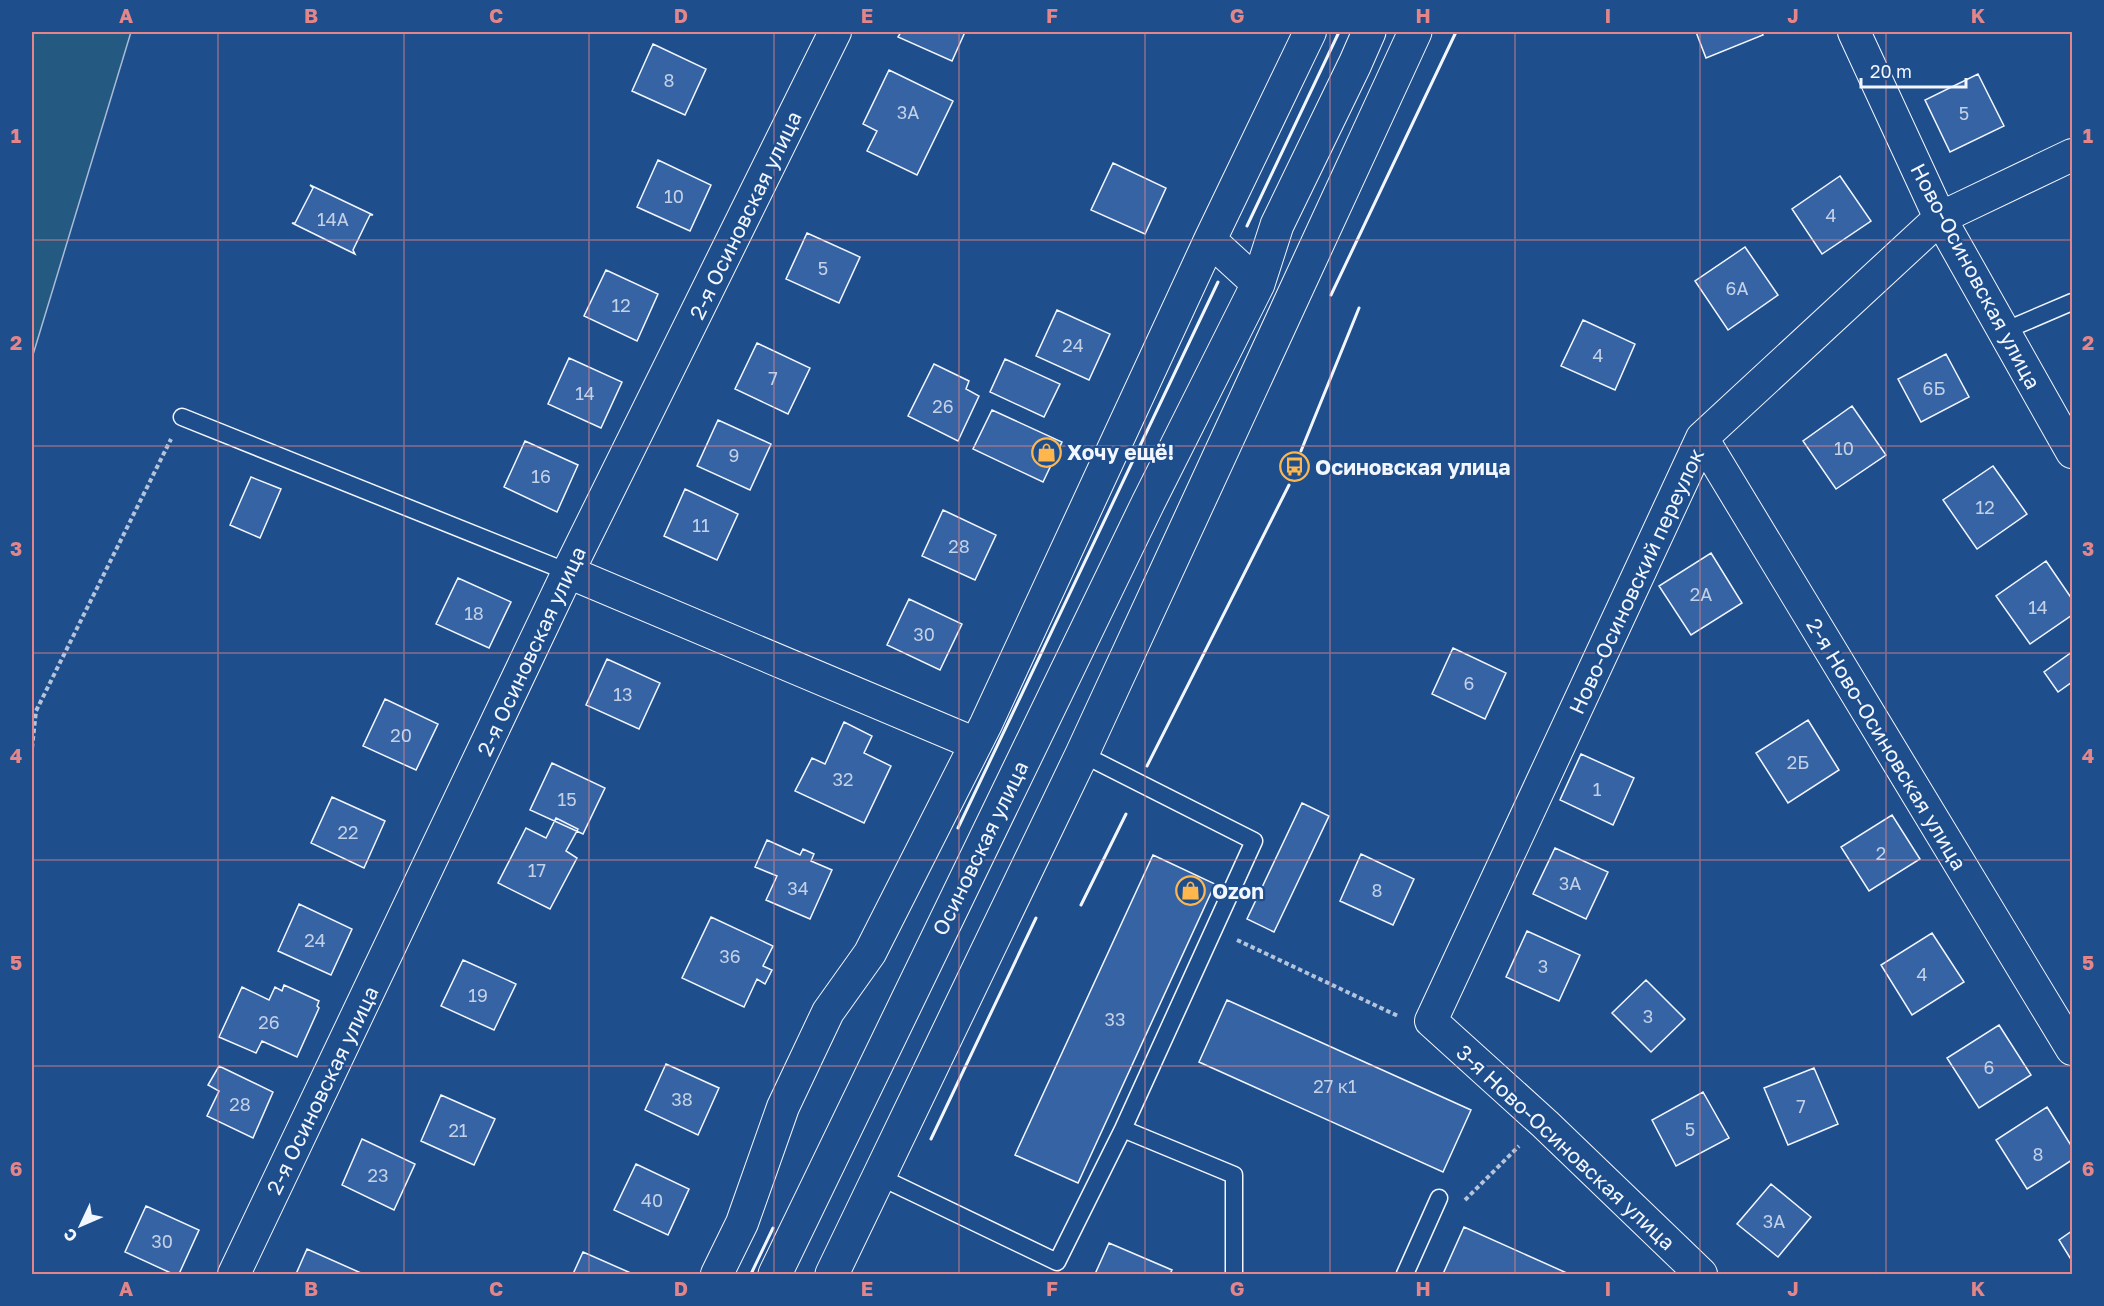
<svg xmlns="http://www.w3.org/2000/svg" width="2104" height="1306" viewBox="0 0 2104 1306" font-family="'Golos Text',sans-serif">
<rect width="100%" height="100%" fill="#1f4e8c"/>
<!-- green -->
<path fill="#245a82" stroke="#a8bbd7" stroke-width="1.5" d="M32 32H131L32 358Z"/>
<!-- building -->
<path fill="#3563a3" stroke="#f2f6ff" stroke-width="1.5" d="M901 32H965L952 61 898 37Z
M1696 32H1761L1763 35 1706 58Z
M653 44 706 69 685 115 632 91Z
M889 70 953 101 917 175 867 151 877 131 863 124Z
M1978 74 2004 126 1950 152 1925 100Z
M658 160 711 185 690 231 637 207Z
M1113 163 1166 188 1145 234 1091 210Z
M1840 176 1871 221 1822 254 1792 209Z
M310 185 373 215H370L353 250 355 254 292 223H295L313 188Z
M807 233 860 257 839 303 786 279Z
M1745 247 1778 295 1728 330 1695 281Z
M606 270 658 294 637 341 584 316Z
M1057 310 1110 334 1089 380 1036 356Z
M1583 320 1635 344 1615 390 1561 366Z
M757 343 810 368 788 414 735 389Z
M1946 354 1969 397 1921 422 1898 379Z
M569 358 622 382 601 428 548 404Z
M1005 359 1060 384 1044 417 990 392Z
M934 364 969 381 966 389 979 396 958 441 908 416Z
M1852 406 1886 455 1836 489 1803 441Z
M992 410 1062 442 1043 482 973 449Z
M718 420 771 444 750 490 697 466Z
M525 441 578 465 557 512 504 487Z
M1993 466 2027 514 1977 549 1943 500Z
M251 477 281 489 260 538 230 525Z
M685 489 738 514 717 560 664 536Z
M943 510 996 535 975 580 922 556Z
M1711 553 1742 603 1691 635 1659 586Z
M2046 561 2072 599V615L2030 644 1996 596Z
M458 578 511 602 489 648 436 624Z
M909 599 962 624 940 670 887 645Z
M1453 648 1506 673 1485 719 1432 694Z
M2072 652V682L2058 692 2044 672Z
M607 659 660 683 639 729 586 705Z
M385 699 438 724 416 770 363 746Z
M1808 720 1839 770 1788 803 1756 753Z
M844 722 872 736 864 753 891 766 864 823 795 791 812 758 825 764Z
M1581 754 1634 778 1613 825 1560 800Z
M552 763 605 788 583 834 530 810Z
M332 797 385 821 364 868 311 843Z
M1302 803 1329 816 1274 932 1247 919Z
M1892 815 1920 859 1869 891 1841 847Z
M556 818 578 829 566 851 577 858 550 909 498 883 526 828 546 838Z
M767 840 800 855 803 849 814 854 811 861 832 870 810 919 766 900 777 876 755 867Z
M1555 848 1608 872 1586 919 1533 894Z
M1361 854 1414 879 1393 925 1340 901Z
M1153 855 1215 884 1078 1183 1015 1155Z
M299 904 352 929 331 975 278 951Z
M711 917 773 946 763 966 772 970 765 984 757 979 744 1007 682 978Z
M1527 931 1580 955 1559 1001 1506 977Z
M1932 933 1964 982 1912 1015 1881 965Z
M463 960 516 984 494 1030 441 1006Z
M1646 980 1685 1019 1651 1052 1612 1013Z
M284 985 319 1001 317 1006 319 1008 297 1057 262 1041 256 1053 219 1037 242 987 269 1000 275 987 282 991Z
M1227 1000 1471 1110 1443 1172 1199 1062Z
M1999 1025 2031 1075 1979 1108 1947 1058Z
M666 1064 719 1088 698 1135 645 1110Z
M219 1066 273 1092 253 1138 207 1116 219 1091 208 1085Z
M1814 1068 1838 1124 1788 1145 1764 1088Z
M1703 1092 1729 1138 1676 1166 1652 1120Z
M441 1095 495 1119 474 1165 421 1141Z
M2047 1107 2072 1147V1160L2027 1189 1996 1140Z
M362 1139 415 1164 394 1210 342 1185Z
M636 1164 689 1189 668 1235 614 1210Z
M1771 1184 1811 1217 1778 1257 1737 1224Z
M146 1206 199 1230 179 1274H173L125 1252Z
M1464 1227 1569 1274H1443Z
M2072 1231V1261L2059 1240Z
M1109 1243 1172 1270 1170 1274H1095Z
M307 1249 361 1273 360 1274H296Z
M583 1252 633 1274H573Z"/>
<g fill="none" stroke-linecap="round" stroke-linejoin="round">
<defs>
<path id="service" d="M2004 331 2072 302
M182 417 568 572
M1123 1129 1234 1175V1274
M878 1176 1057 1262 1123 1129 1254 841 1082 754
M1405 1274 1439 1198"/>
<path id="minor" d="M1854 32 1940 218 2072 452
M1210 240 1258 284
M1702 438 2072 1049
M568 572 976 744
M234 1274 568 572 835 32
M717 1274 742 1223 783 1107 828 1012 870 953 986 724 1210 240 1310 32
M1701 1274 1545 1124 1431 1021 1702 438 1940 218 2072 155"/>
<path id="tertiary" d="M775 1274 1148 503 1258 284 1277 225 1355 64 1369 32
M832 1274 1082 754 1415 32"/>
</defs>
<!-- service casing -->
<use href="#service" stroke="#f2f6ff" stroke-width="19"/>
<!-- minor casing -->
<use href="#minor" stroke="#f2f6ff" stroke-width="34"/>
<!-- tertiary casing -->
<use href="#tertiary" stroke="#f2f6ff" stroke-width="35"/>
<!-- path -->
<path stroke="#b3c4dc" stroke-width="4" stroke-dasharray="4.5 3" stroke-linecap="butt" d="M32 748 36 711 171 439
M1237 940 1398 1016
M1465 1200 1519 1146"/>
<!-- service -->
<use href="#service" stroke="#1f4e8c" stroke-width="16"/>
<!-- minor -->
<use href="#minor" stroke="#1f4e8c" stroke-width="32"/>
<!-- tertiary -->
<use href="#tertiary" stroke="#1f4e8c" stroke-width="33"/>
<!-- wall -->
<path stroke="#f2f6ff" stroke-width="3" d="M1247 226 1339 32
M1331 295 1456 32
M1301 451 1359 308
M1147 766 1289 485
M958 828 1218 282
M1081 905 1126 814
M931 1139 1036 918
M751 1274 773 1228"/>
</g>
<!-- grid -->
<path fill="none" stroke="#e38589" stroke-width="1.5" stroke-opacity="0.55" d="M218 32V1274M404 32V1274M589 32V1274M774 32V1274M959 32V1274M1145 32V1274M1330 32V1274M1515 32V1274M1700 32V1274M1886 32V1274M32 240H2072M32 446H2072M32 653H2072M32 860H2072M32 1066H2072"/>
<!-- icons -->
<defs>
<symbol id="shop-ring" viewBox="-11 -11 22 22"><circle r="9.5" fill="#1f4e8c" stroke="#ffb74d" stroke-width="1.5"/><path d="M-5-2.5h2.3a2.7 3.5 0 0 1 5.4 0H5L5.5 6h-11ZM-1.5-2.5h3a1.5 2.3 0 0 0-3 0Z" fill="#ffb74d"/></symbol>
<symbol id="bus-ring" viewBox="-11 -11 22 22"><circle r="9.5" fill="#1f4e8c" stroke="#ffb74d" stroke-width="1.5"/><path d="M-5-6H5V4H4V6H2V4H-2V6H-4V4H-5ZM-3.5-4V0h7V-4ZM-3.5 1.2v1.5H-2V1.2ZM2 1.2v1.5H3.5V1.2Z" fill="#ffb74d"/></symbol>
</defs>
<g fill-rule="evenodd">
<use href="#shop-ring" x="1030" y="436" width="33" height="33"/>
<use href="#bus-ring" x="1278" y="450" width="33" height="33"/>
<use href="#shop-ring" x="1174" y="874" width="33" height="33"/>
</g>
<g text-anchor="middle" dominant-baseline="central" stroke-width="4.5" stroke-linejoin="round" paint-order="stroke">
<!-- number labels -->
<g font-size="18" fill="#c3d1e8">
<text x="669" y="80">8</text>
<text x="908" y="112">3А</text>
<text x="1964" y="113">5</text>
<text x="674" y="196">10</text>
<text x="1831" y="215">4</text>
<text x="333" y="219">14А</text>
<text x="823" y="268">5</text>
<text x="1737" y="288">6А</text>
<text x="621" y="305">12</text>
<text x="1073" y="345">24</text>
<text x="1598" y="355">4</text>
<text x="773" y="378">7</text>
<text x="1934" y="388">6Б</text>
<text x="585" y="393">14</text>
<text x="943" y="406">26</text>
<text x="1844" y="448">10</text>
<text x="734" y="455">9</text>
<text x="541" y="476">16</text>
<text x="1985" y="507">12</text>
<text x="701" y="525">11</text>
<text x="959" y="546">28</text>
<text x="1701" y="594">2А</text>
<text x="2038" y="607">14</text>
<text x="474" y="613">18</text>
<text x="924" y="634">30</text>
<text x="1469" y="683">6</text>
<text x="623" y="694">13</text>
<text x="401" y="735">20</text>
<text x="1798" y="762">2Б</text>
<text x="843" y="779">32</text>
<text x="1597" y="789">1</text>
<text x="567" y="799">15</text>
<text x="348" y="832">22</text>
<text x="1881" y="853">2</text>
<text x="537" y="870">17</text>
<text x="1570" y="883">3А</text>
<text x="798" y="888">34</text>
<text x="1377" y="890">8</text>
<text x="315" y="940">24</text>
<text x="730" y="956">36</text>
<text x="1543" y="966">3</text>
<text x="1922" y="974">4</text>
<text x="478" y="995">19</text>
<text x="1648" y="1016">3</text>
<text x="1115" y="1019">33</text>
<text x="269" y="1022">26</text>
<text x="1989" y="1067">6</text>
<text x="1335" y="1086">27 к1</text>
<text x="682" y="1099">38</text>
<text x="240" y="1104">28</text>
<text x="1801" y="1106">7</text>
<text x="1690" y="1129">5</text>
<text x="458" y="1130">21</text>
<text x="2038" y="1154">8</text>
<text x="378" y="1175">23</text>
<text x="652" y="1200">40</text>
<text x="1774" y="1221">3А</text>
<text x="162" y="1241">30</text>
</g>
<!-- street labels -->
<g font-size="21" fill="#f2f6ff" stroke="#1f4e8c">
<text transform="translate(745 215) rotate(-64)">2-я Осиновская улица</text>
<text transform="translate(1976 276) rotate(62)">Ново-Осиновская улица</text>
<text transform="translate(1636 581) rotate(-65)">Ново-Осиновский переулок</text>
<text transform="translate(531 651) rotate(-65)">2-я Осиновская улица</text>
<text transform="translate(1887 744) rotate(59)">2-я Ново-Осиновская улица</text>
<text transform="translate(980 848) rotate(-64)">Осиновская улица</text>
<text transform="translate(322 1090) rotate(-64)">2-я Осиновская улица</text>
<text transform="translate(1566 1147) rotate(43)">3-я Ново-Осиновская улица</text>
</g>
<!-- poi labels -->
<g font-size="21" font-weight="bold" fill="#f2f6ff" stroke="#1f4e8c" text-anchor="start">
<text x="1067" y="452">Хочу ещё!</text>
<text x="1315" y="467">Осиновская улица</text>
<text x="1212" y="891">Ozon</text>
</g>
</g>
<!-- border -->
<rect width="2104" height="1306" fill="none" stroke="#1f4e8c" stroke-width="66"/>
<!-- north arrow -->
<g transform="translate(81 1225) rotate(226)" stroke="#1f4e8c" stroke-width="4.5" paint-order="stroke">
<path d="M0-4.5L10 22L0 15L-10 22Z" fill="#f2f6ff"/>
<text y="-9" font-size="16" font-weight="bold" text-anchor="middle" fill="#f2f6ff">С</text>
</g>
<!-- scale -->
<path d="M1861 78v9h105v-9" fill="none" stroke="#f2f6ff" stroke-width="3"/>
<text x="1870" y="78" font-size="18" fill="#f2f6ff" stroke="#1f4e8c" stroke-width="4.5" paint-order="stroke">20 m</text>
<rect x="33" y="33" width="2038" height="1240" fill="none" stroke="#e38589" stroke-width="2"/>
<g font-size="20" text-anchor="middle" font-weight="bold" fill="#e38589">
<text x="126" y="23">A</text>
<text x="311" y="23">B</text>
<text x="496" y="23">C</text>
<text x="681" y="23">D</text>
<text x="867" y="23">E</text>
<text x="1052" y="23">F</text>
<text x="1237" y="23">G</text>
<text x="1423" y="23">H</text>
<text x="1608" y="23">I</text>
<text x="1793" y="23">J</text>
<text x="1978" y="23">K</text>
<text x="16" y="143">1</text>
<text x="2088" y="143">1</text>
<text x="16" y="350">2</text>
<text x="2088" y="350">2</text>
<text x="16" y="556">3</text>
<text x="2088" y="556">3</text>
<text x="16" y="763">4</text>
<text x="2088" y="763">4</text>
<text x="16" y="970">5</text>
<text x="2088" y="970">5</text>
<text x="16" y="1176">6</text>
<text x="2088" y="1176">6</text>
<text x="126" y="1296">A</text>
<text x="311" y="1296">B</text>
<text x="496" y="1296">C</text>
<text x="681" y="1296">D</text>
<text x="867" y="1296">E</text>
<text x="1052" y="1296">F</text>
<text x="1237" y="1296">G</text>
<text x="1423" y="1296">H</text>
<text x="1608" y="1296">I</text>
<text x="1793" y="1296">J</text>
<text x="1978" y="1296">K</text>
</g>
</svg>
